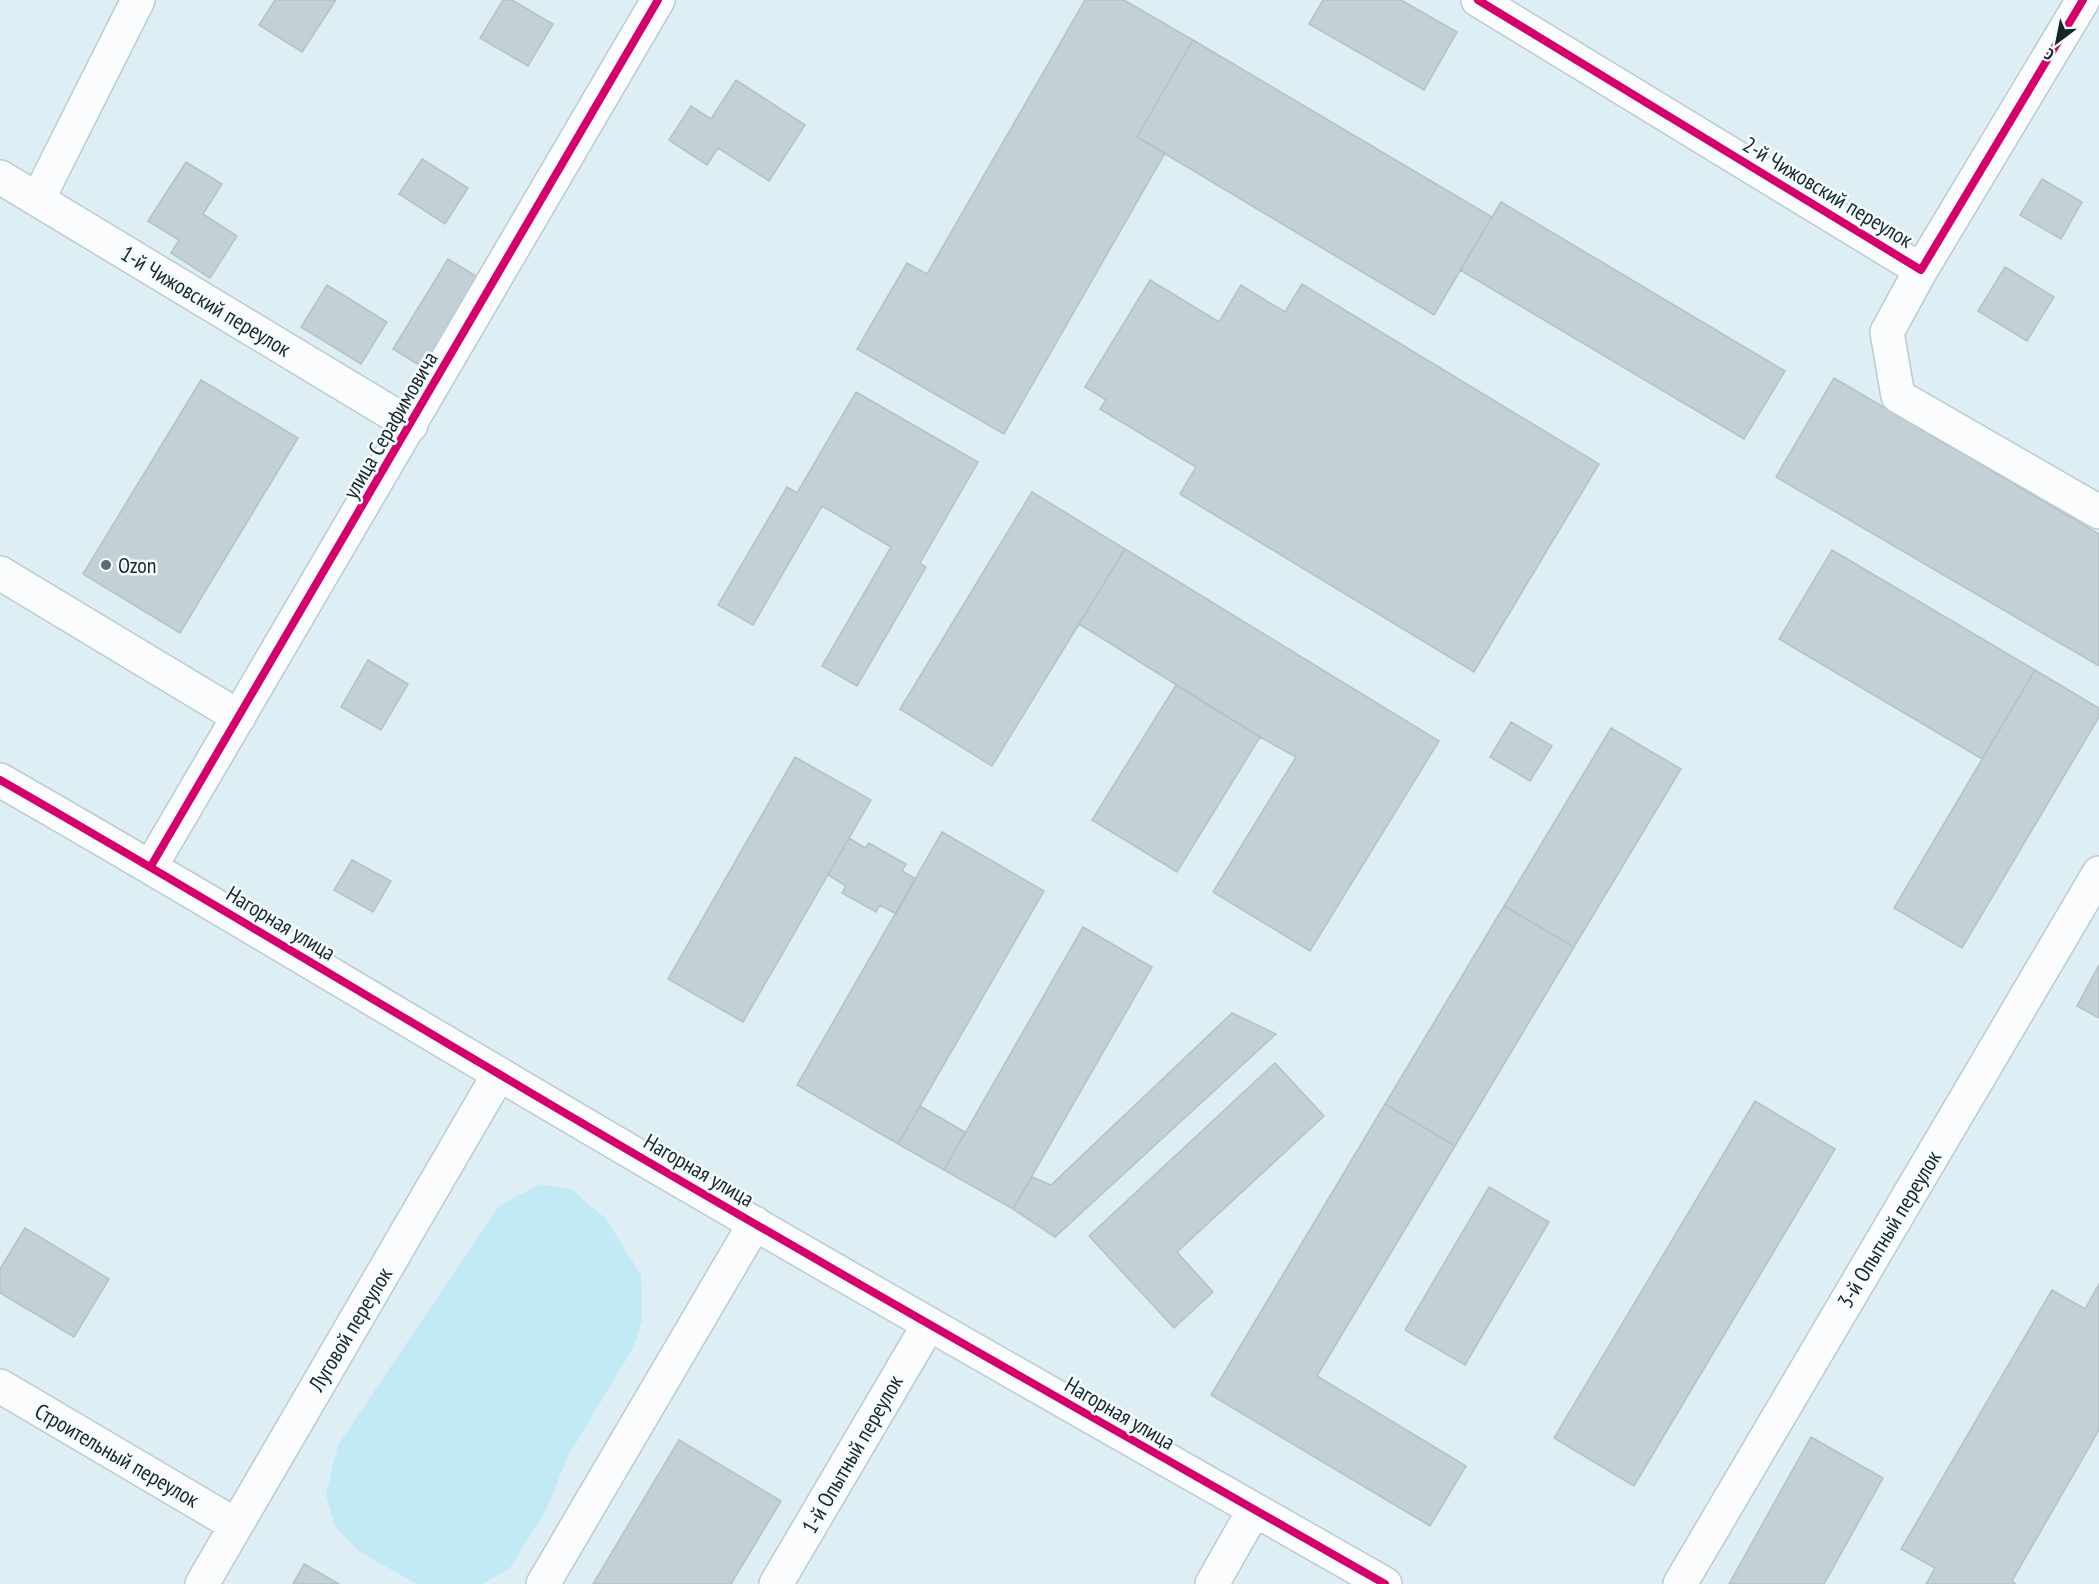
<svg xmlns="http://www.w3.org/2000/svg" width="2099" height="1584" viewBox="0 0 2099 1584" font-family="'PT Sans Narrow',sans-serif">
<rect width="100%" height="100%" fill="#ddeef4"/>
<!-- green -->
<path fill="#c2eaf6" d="M540 1184 572 1190 606 1219 641 1275 642 1320 633 1348 567 1458 546 1510 510 1568 483 1584H417L358 1551 335 1526 326 1494 338 1445 499 1206Z"/>
<!-- building -->
<path fill="#c3d1d6" stroke="#b3c2c7" stroke-width="1.5" d="M275 0H336L302 52 259 25Z
M503 0H512L553 24 528 66 480 38Z
M1085 0H1124L1193 40 1137 137 1165 153 1004 434 857 349 907 263 927 274Z
M1323 0H1401L1457 32 1424 90 1309 24Z
M1193 40 1492 217 1434 315 1137 137Z
M736 80 805 125 769 181 718 148 707 165 669 140 691 106 711 119Z
M422 159 468 188 445 224 399 194Z
M186 162 222 184 203 214 237 236 210 278 171 253 179 240 148 221Z
M2042 179 2082 202 2061 239 2020 215Z
M1501 202 1785 371 1744 439 1460 270Z
M448 259 479 278 424 368 393 349Z
M2005 267 2054 297 2027 341 1978 311Z
M1150 280 1219 322 1241 285 1285 312 1302 284 1599 464 1474 672 1180 494 1196 467 1100 409 1106 400 1085 387Z
M327 285 387 322 361 364 301 327Z
M1834 378 2099 534V666L1776 477Z
M201 380 298 438 180 633 83 574Z
M856 392 978 462 920 563 926 567 857 686 822 666 891 547 822 506 753 625 718 605 787 487 797 493Z
M1032 492 1125 549 992 766 900 709Z
M1125 549 1439 741 1310 951 1213 892 1296 757 1260 737 1079 624Z
M1832 550 2035 670 1982 759 1779 639Z
M368 660 408 684 381 730 341 707Z
M2035 670 2099 708V717L1962 948 1894 908Z
M1176 685 1260 737 1177 872 1092 820Z
M1511 722 1552 746 1530 781 1490 757Z
M1611 728 1681 769 1574 947 1504 906Z
M795 757 871 800 743 1022 668 979Z
M942 832 1044 891 898 1144 797 1085Z
M849 838 865 848 869 843 906 864 902 871 916 879 896 914 880 905 876 912 842 893 846 886 828 875Z
M352 860 391 881 373 912 334 890Z
M1504 906 1574 947 1455 1146 1385 1104Z
M1083 927 1152 967 1013 1209 944 1170Z
M2099 965V1018L2077 1006Z
M1232 1013 1276 1034 1055 1237 1013 1209 1032 1177 1051 1185Z
M1275 1063 1324 1116 1177 1252 1213 1292 1174 1328 1089 1236Z
M1755 1101 1835 1149 1634 1486 1554 1438Z
M1385 1104 1455 1146 1317 1376 1466 1466 1430 1526 1211 1395Z
M920 1106 965 1132 944 1170 898 1144Z
M1489 1187 1549 1222 1465 1365 1405 1330Z
M25 1228 109 1279 74 1337 0 1293V1269Z
M2099 1284V1430L2012 1581 2016 1584H1926L1935 1568 1901 1549 2052 1290 2085 1309Z
M1811 1437 1883 1478 1824 1584H1729Z
M679 1440 781 1501 731 1584H593Z
M304 1564 339 1584H293Z"/>
<g fill="none" stroke-linecap="round" stroke-linejoin="round">
<defs>
<path id="minor" d="M1478 0 1921 270 2083 0
M0 177 411 425
M38 199 138 0
M1921 270 1887 332 1898 396 2099 512
M0 573 239 717
M0 780C168 876 333 976 499 1074 792 1248 1089 1415 1385 1584
M151 866 658 0
M0 1386 234 1524
M202 1584 499 1074
M543 1584 755 1223
M776 1584 929 1324
M1212 1584 1254 1510
M1680 1584 2099 873"/>
</defs>
<!-- minor casing -->
<use href="#minor" stroke="#bccbd0" stroke-width="36"/>
<!-- minor -->
<use href="#minor" stroke="#fafcfd" stroke-width="33"/>
<defs>
<path id="cycleway" d="M1478 0 1921 270 2083 0
M0 780C168 876 333 976 499 1074 792 1248 1089 1415 1385 1584
M151 866 658 0"/>
</defs>
<!-- cycleway casing -->
<use href="#cycleway" stroke="#f4fcfe" stroke-width="11"/>
<!-- cycleway -->
<use href="#cycleway" stroke="#d6006c" stroke-width="8"/>
</g>
<!-- markers -->
<circle fill="#5d6c71" stroke="#f4fcfe" stroke-width="2" cx="106" cy="565" r="6"/>
<g text-anchor="middle" dominant-baseline="central" stroke-width="5" stroke-linejoin="round" paint-order="stroke">
<!-- street labels -->
<g font-size="22" fill="#18262b" stroke="#f4fcfe">
<text transform="translate(1828 192) rotate(31)">2-й Чижовский переулок</text>
<text transform="translate(206 301) rotate(31)">1-й Чижовский переулок</text>
<text transform="translate(390 425) rotate(-60)">улица Серафимовича</text>
<text transform="translate(281 923) rotate(31)">Нагорная улица</text>
<text transform="translate(699 1170) rotate(30)">Нагорная улица</text>
<text transform="translate(1889 1229) rotate(-59)">3-й Опытный переулок</text>
<text transform="translate(350 1329) rotate(-59)">Луговой переулок</text>
<text transform="translate(1120 1413) rotate(30)">Нагорная улица</text>
<text transform="translate(852 1454) rotate(-60)">1-й Опытный переулок</text>
<text transform="translate(117 1455) rotate(30)">Строительный переулок</text>
</g>
<!-- poi labels -->
<g font-size="22" fill="#18262b" stroke="#f4fcfe" text-anchor="start">
<text x="118" y="565">Ozon</text>
</g>
</g>
<!-- north arrow -->
<g transform="translate(2057 42) rotate(212)" stroke="#f4fcfe" stroke-width="4.5" paint-order="stroke">
<path d="M0-4.5L10 22L0 15L-10 22Z" fill="#18262b"/>
<text y="-9" font-size="16" font-weight="bold" text-anchor="middle" fill="#18262b">С</text>
</g>
</svg>
